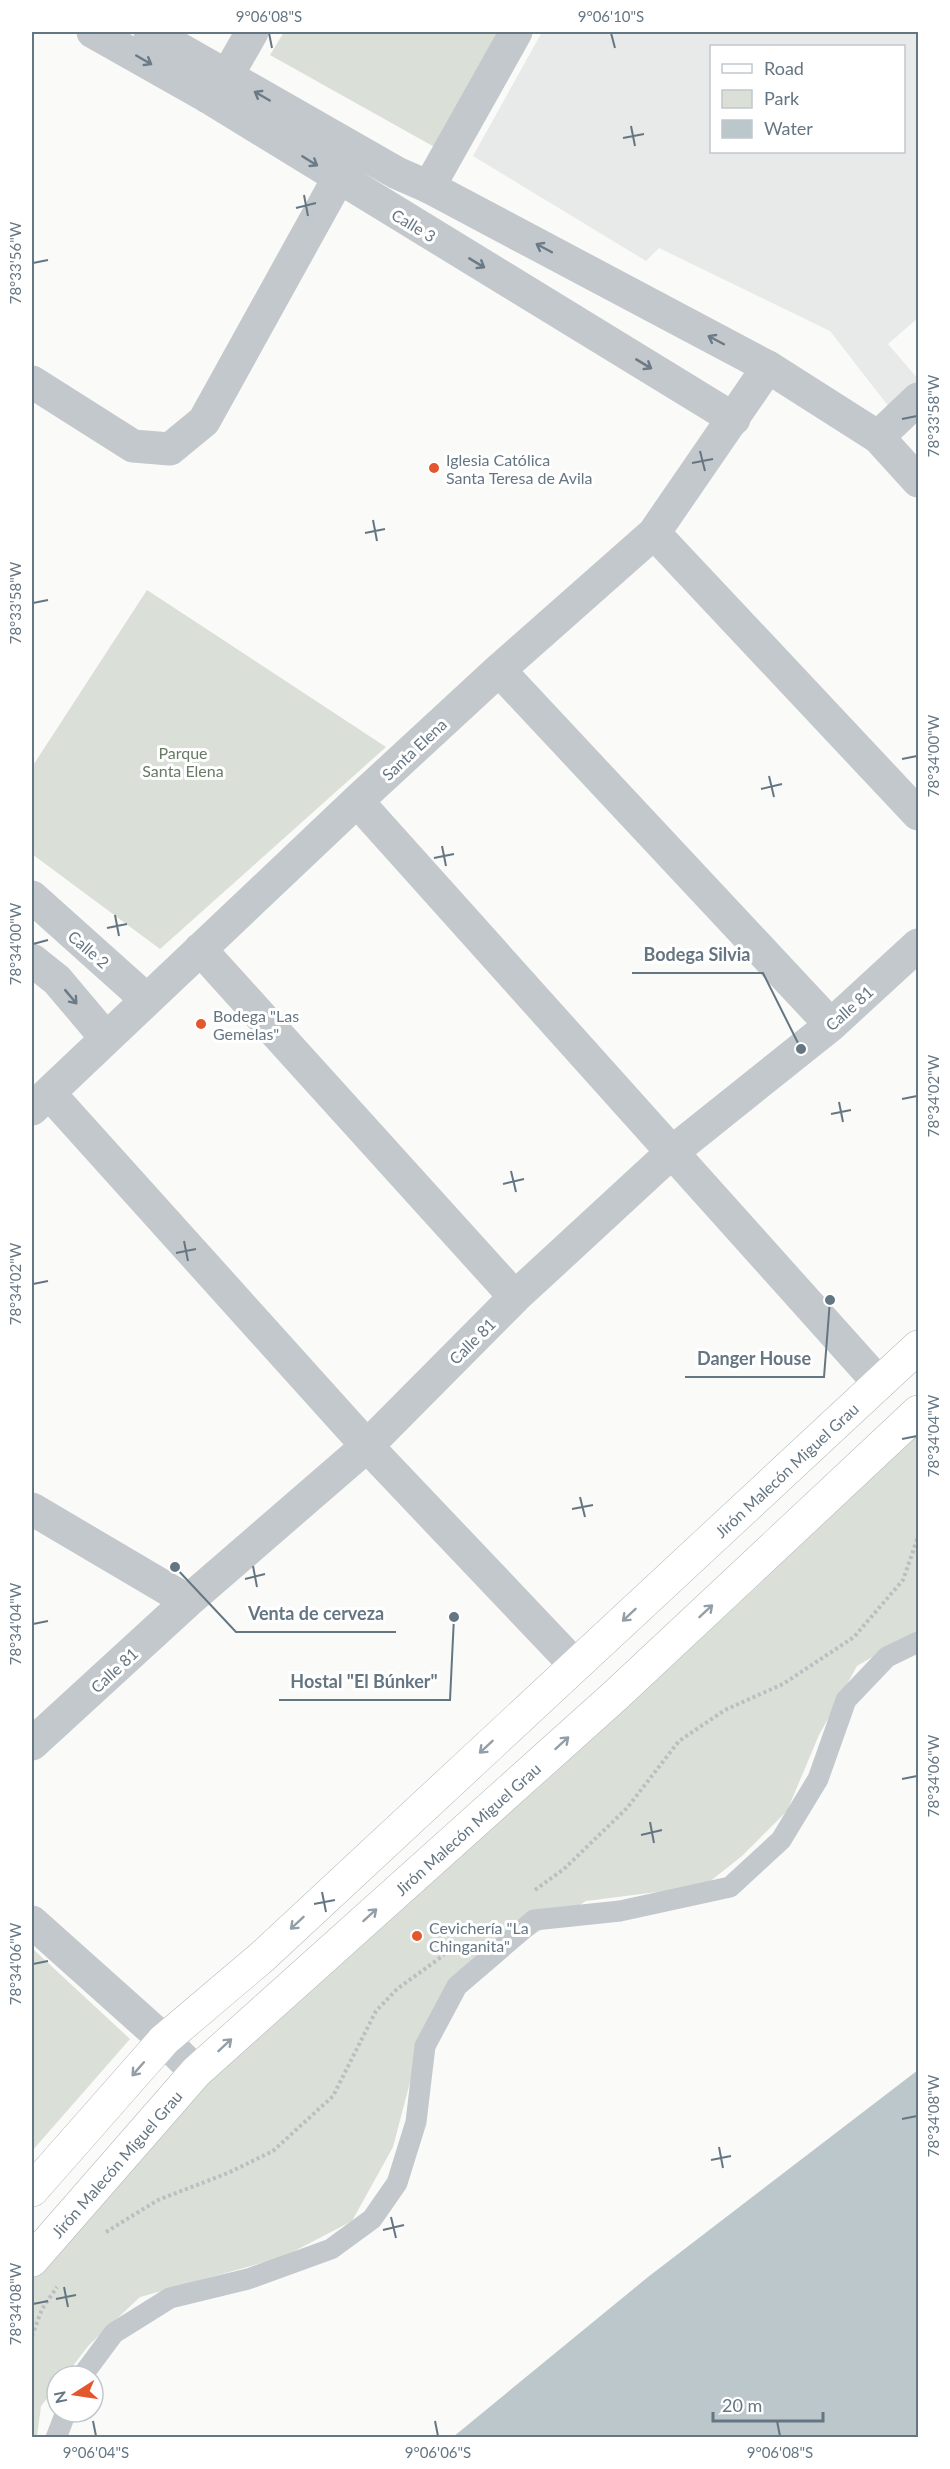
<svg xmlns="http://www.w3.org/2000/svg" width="950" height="2469" viewBox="0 0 950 2469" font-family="Lato,sans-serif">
<rect width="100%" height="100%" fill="#fafaf8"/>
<!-- built -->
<path fill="#e8e9e9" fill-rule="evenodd" d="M542 32H918V318L888 344 918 379V383L889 407 830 331 659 248 646 261 473 156ZM712 46H904V152H712Z"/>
<!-- green -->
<path fill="#dadfd7" d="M284 32H505L438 149 270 55Z
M147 590 386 747 160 949 32 854V767Z
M918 1409V1630L857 1666 819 1735 787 1811 742 1856 704 1886 586 1901 530 1937 460 1997 415 2063 393 2147 352 2221 283 2257 140 2297 89 2345 65 2376H57V2386L41 2406 37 2437 32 2438V2260L196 2072Z
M33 1949 130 2039 32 2151V1951Z"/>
<!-- water -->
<path fill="#bbc7cb" d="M918 2070V2437H453L648 2277Z"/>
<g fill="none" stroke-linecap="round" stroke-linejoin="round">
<defs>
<g id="secondary">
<path id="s1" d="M32 2190 164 2040 262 1957 918 1347"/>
<path id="s2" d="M32 2260 196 2072 616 1695 918 1412"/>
</g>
</defs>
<!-- secondary casing -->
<use href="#secondary" stroke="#b3babf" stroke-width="34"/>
<!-- path -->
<path stroke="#bbbfc2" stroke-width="4" stroke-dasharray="3 3" stroke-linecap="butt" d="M535 1890 564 1869 627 1808 679 1741 725 1710 783 1684 854 1637 903 1580 918 1537
M106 2232 158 2200 228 2173 273 2151 333 2096 376 2011 397 1989 444 1955
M32 2336 42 2309 57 2287"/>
<!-- service -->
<path stroke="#c3c8cc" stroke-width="21" d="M82 2376 114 2333 170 2298 248 2279 331 2249 372 2219 397 2183 416 2122 425 2046 457 1986 534 1920 620 1911 730 1887 781 1840 818 1779 846 1700 887 1657 918 1642
M56 2438 66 2412"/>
<!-- minor -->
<path stroke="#c3c8cc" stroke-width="33" d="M208 97 227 76 252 32
M429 187 516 32
M32 382 133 446 170 449 204 421 338 179
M878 437 918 399
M654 533 918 814
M499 670 831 1025
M357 801 879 1383
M32 897 147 1000
M200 949 515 1297
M32 960 57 980 106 1038
M49 1093 367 1446 575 1665
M32 1109 357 801 499 670 654 533 768 367
M32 1509 188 1601
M32 1744 188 1601 367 1446 515 1297 671 1153 831 1025 918 945"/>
<!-- tertiary -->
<path stroke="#c3c8cc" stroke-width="33" d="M93 32 208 97 734 419
M150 32 397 173 429 187 768 367 878 437 918 481
M32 1922 164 2040 196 2072"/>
<!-- secondary -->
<use href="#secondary" stroke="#fff" stroke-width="33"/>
</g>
<!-- one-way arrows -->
<defs><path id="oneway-shaft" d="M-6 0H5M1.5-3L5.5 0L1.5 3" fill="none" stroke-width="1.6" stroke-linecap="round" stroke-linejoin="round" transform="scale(1.5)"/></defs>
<g stroke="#6a7a87">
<use href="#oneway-shaft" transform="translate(144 60) rotate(30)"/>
<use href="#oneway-shaft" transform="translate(262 96) rotate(-150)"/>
<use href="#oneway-shaft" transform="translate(310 161) rotate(32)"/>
<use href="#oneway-shaft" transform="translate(544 248) rotate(-152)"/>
<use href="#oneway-shaft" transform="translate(477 263) rotate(31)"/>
<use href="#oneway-shaft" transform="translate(716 340) rotate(-152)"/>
<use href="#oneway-shaft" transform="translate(644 364) rotate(31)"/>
<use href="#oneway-shaft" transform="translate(71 997) rotate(50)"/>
</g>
<g stroke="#939fa8">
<use href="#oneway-shaft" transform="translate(706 1611) rotate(-43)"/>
<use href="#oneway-shaft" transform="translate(629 1615) rotate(137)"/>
<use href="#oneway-shaft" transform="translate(562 1743) rotate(-42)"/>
<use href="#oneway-shaft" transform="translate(486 1747) rotate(137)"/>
<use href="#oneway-shaft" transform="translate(370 1915) rotate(-42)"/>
<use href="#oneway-shaft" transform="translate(297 1923) rotate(137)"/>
<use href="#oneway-shaft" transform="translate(225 2045) rotate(-43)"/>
<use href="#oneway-shaft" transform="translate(138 2069) rotate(131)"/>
</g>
<!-- ticks -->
<path fill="none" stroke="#657683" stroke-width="2" d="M269 33 272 48M611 33 615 48M631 126 635 146M623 138 644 134M304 195 308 216M296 208 316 203M33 263 48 260M902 419 917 416M700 451 705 471M692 463 713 459M373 520 377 541M365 533 385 529M33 603 48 600M902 759 917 756M769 776 774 797M761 789 782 784M442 846 446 866M434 858 454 854M115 915 119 936M107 928 127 924M33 944 48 940M902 1099 917 1096M839 1102 843 1122M831 1114 851 1110M511 1171 516 1192M503 1184 524 1179M184 1241 188 1261M176 1253 196 1249M33 1284 48 1281M902 1439 917 1436M580 1497 585 1517M572 1509 593 1505M253 1566 257 1587M245 1579 265 1574M33 1624 48 1621M902 1779 917 1776M650 1822 654 1843M641 1835 662 1830M322 1892 326 1912M314 1904 335 1900M33 1964 48 1961M902 2119 917 2116M719 2147 723 2168M711 2160 731 2156M391 2217 396 2238M383 2230 404 2225M64 2287 68 2307M56 2299 76 2295M33 2304 48 2301M93 2421 96 2436M435 2421 438 2436M777 2421 780 2436"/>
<!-- markers -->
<g fill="#e4572e" stroke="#fff" stroke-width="2">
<circle cx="434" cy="468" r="6"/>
<circle cx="201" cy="1024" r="6"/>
<circle cx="417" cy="1936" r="6"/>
</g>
<g text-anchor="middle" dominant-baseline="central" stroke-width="6" stroke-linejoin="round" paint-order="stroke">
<!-- street labels -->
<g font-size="16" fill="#657683" stroke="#fff">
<text transform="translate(414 225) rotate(31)">Calle 3</text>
<text transform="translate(414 749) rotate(-43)">Santa Elena</text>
<text transform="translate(89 949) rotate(41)">Calle 2</text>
<text transform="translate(849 1008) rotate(-42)">Calle 81</text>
<text transform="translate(472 1341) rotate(-45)">Calle 81</text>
<text stroke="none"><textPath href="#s1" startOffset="1044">Jirón Malecón Miguel Grau</textPath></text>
<text transform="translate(114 1670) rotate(-43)">Calle 81</text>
<text stroke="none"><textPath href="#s2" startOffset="614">Jirón Malecón Miguel Grau</textPath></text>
<text stroke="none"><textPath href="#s2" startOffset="128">Jirón Malecón Miguel Grau</textPath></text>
</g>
<!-- poi labels -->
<g font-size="16" fill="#657683" stroke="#fff" text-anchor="start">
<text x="446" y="459">Iglesia Católica<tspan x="446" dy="18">Santa Teresa de Avila</tspan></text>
<text x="213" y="1015">Bodega "Las<tspan x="213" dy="18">Gemelas"</tspan></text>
<text x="429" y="1927">Cevichería "La<tspan x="429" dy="18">Chinganita"</tspan></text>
</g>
<!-- park labels -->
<g font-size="16" fill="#687a64" stroke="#fff">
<text x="183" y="752">Parque<tspan x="183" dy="18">Santa Elena</tspan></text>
</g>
</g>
<!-- callouts -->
<path fill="none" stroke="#657683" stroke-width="2" d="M801 1049L763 973H632M830 1300L824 1377H685M175 1567L236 1632H396M454 1617L450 1700H279"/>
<g fill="#657683" stroke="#fff" stroke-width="2">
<circle cx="801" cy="1049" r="6"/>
<circle cx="830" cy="1300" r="6"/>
<circle cx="175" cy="1567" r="6"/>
<circle cx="454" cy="1617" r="6"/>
</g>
<g font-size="18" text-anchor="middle" font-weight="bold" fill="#657683" stroke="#fff" stroke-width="6" stroke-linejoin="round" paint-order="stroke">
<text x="697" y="961">Bodega Silvia</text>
<text x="754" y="1365">Danger House</text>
<text x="316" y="1620">Venta de cerveza</text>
<text x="364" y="1688">Hostal "El Búnker"</text>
</g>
<!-- border -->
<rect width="950" height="2469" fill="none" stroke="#ffffff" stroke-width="66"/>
<!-- legend -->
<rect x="710" y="45" width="195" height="108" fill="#ffffff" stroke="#c1c8cd" stroke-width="1.5"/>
<rect x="722" y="64" width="30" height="9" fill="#ffffff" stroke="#c1c8cd" stroke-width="1.5"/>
<text x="764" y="75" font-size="18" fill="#657683">Road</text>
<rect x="722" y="90" width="30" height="18" fill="#dadfd7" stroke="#c1c8cd" stroke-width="1.5"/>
<text x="764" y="105" font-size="18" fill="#657683">Park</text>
<rect x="722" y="120" width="30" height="18" fill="#bbc7cb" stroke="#c1c8cd" stroke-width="1.5"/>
<text x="764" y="135" font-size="18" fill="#657683">Water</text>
<!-- north arrow -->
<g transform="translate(75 2394) rotate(258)"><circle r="28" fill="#ffffff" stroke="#c1c8cd" stroke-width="1.5"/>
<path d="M0-4.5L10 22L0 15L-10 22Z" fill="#e4572e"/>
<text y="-9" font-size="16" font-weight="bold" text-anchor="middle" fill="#657683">N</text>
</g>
<!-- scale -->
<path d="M713 2412v9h110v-9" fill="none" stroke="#657683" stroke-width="3"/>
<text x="722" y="2412" font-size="18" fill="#657683" stroke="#ffffff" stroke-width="4.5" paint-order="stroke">20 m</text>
<rect x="33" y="33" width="884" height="2403" fill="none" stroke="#657683" stroke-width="2"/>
<g font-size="15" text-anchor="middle" fill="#657683">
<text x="269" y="22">9°06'08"S</text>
<text x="611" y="22">9°06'10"S</text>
<text transform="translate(16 263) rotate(-90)" y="5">78°33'56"W</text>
<text transform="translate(934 416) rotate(-90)" y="5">78°33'58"W</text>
<text transform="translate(16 603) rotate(-90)" y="5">78°33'58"W</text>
<text transform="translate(934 756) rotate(-90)" y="5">78°34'00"W</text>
<text transform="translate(16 944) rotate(-90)" y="5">78°34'00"W</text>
<text transform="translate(934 1096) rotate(-90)" y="5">78°34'02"W</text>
<text transform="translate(16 1284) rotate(-90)" y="5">78°34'02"W</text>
<text transform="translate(934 1436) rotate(-90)" y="5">78°34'04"W</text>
<text transform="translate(16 1624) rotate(-90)" y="5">78°34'04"W</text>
<text transform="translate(934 1776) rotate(-90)" y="5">78°34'06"W</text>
<text transform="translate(16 1964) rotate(-90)" y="5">78°34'06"W</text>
<text transform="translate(934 2116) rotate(-90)" y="5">78°34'08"W</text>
<text transform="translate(16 2304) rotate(-90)" y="5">78°34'08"W</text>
<text x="96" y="2458">9°06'04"S</text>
<text x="438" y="2458">9°06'06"S</text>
<text x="780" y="2458">9°06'08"S</text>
</g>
</svg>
